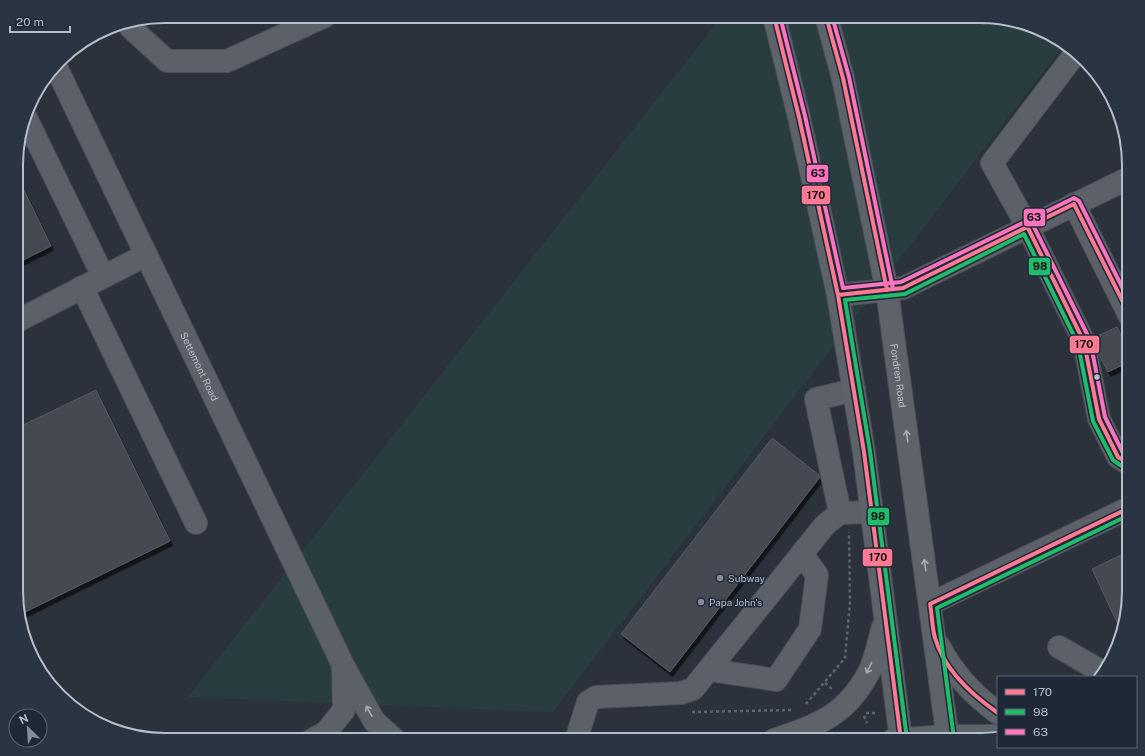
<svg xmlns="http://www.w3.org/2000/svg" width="1145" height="756" viewBox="0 0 1145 756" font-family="'Public Sans',sans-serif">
<defs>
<filter id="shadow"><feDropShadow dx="2.5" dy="4.5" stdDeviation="0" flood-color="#0009"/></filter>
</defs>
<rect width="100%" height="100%" fill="#2c323b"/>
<!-- green -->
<path fill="#293d41" d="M722 16H980L1028 24 1065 43 553 712 188 697Z"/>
<!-- building -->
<path fill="#444951" stroke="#545a63" filter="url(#shadow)" d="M17 176 51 246 17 263Z
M1117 327 1129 351V362L1108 372 1099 355 1095 337Z
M96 390 170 541 19 615 17 610V428Z
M772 438 819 475 820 477 670 672 621 634Z
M1129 551V601L1122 633 1092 569Z"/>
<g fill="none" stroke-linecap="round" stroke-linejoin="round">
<defs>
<g id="minor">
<path d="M129 23 131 28 167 61H227L325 16"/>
<path d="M1075 54 992 163 1027 226 1084 342 1099 419 1118 457 1129 464"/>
<path id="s1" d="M56 67 343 665 374 721 395 740"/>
<path d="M26 118 103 276"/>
<path d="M1074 204 1129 315"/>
<path d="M82 287 196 523"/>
<path d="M887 290 903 288 1129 178"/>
<path d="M17 321 146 255"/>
<path d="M840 513 872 512"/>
<path d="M930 604 1129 508"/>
<path d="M1059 647 1104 673"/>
<path d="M710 670 776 680 810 629 817 575 802 554"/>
<path d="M312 740 326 732 344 710 343 669"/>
<path d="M576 740 588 702 596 697 681 693 693 689 825 525 840 513 816 399 854 390"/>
</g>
<g id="major">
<path d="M774 16 799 117 838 295 864 452 901 740"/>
<path id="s2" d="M826 16 843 78 887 290 948 740"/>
<path d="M838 295 887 290"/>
<path d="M939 646C953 673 973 695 998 713"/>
<path d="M774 740C820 724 848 715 871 668 876 656 879 640 883 627"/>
<path d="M893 740 947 736H998"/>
</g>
</defs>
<!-- minor casing -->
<use href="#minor" stroke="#4a4e55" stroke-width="24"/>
<!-- major casing -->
<use href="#major" stroke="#4a4f58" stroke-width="24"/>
<!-- path -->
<path stroke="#5f656c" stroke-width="2.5" stroke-dasharray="3 3" stroke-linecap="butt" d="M825 683 832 689
M806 704 845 658 850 602 849 532
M692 712 791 710
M866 713H876
M864 716 867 723"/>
<!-- minor -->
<use href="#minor" stroke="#5c6068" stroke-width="22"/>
<!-- major -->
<use href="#major" stroke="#5e636a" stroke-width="22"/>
<defs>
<path id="bus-1" d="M774 16 799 117 838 295 864 452 901 740
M826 16 843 78 887 290
M1027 226 1084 342 1099 419 1118 457 1129 464
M838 295 903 288 1074 204 1129 314
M998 713C972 695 944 669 935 638 932 627 932 615 930 604L1129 508"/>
<path id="bus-2" d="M907 739 870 451 845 300 905 294 1024 234 1078 344 1093 421 1113 460 1126 469
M954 739 937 608 1129 515"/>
<path id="bus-3" d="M780 16 805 116 843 288 901 282 1074 198 1079 201 1129 301
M832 16 849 77 893 289
M1032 223 1090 340 1105 417 1123 453 1129 457"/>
</defs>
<!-- bus-1 casing -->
<use href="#bus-1" stroke="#1f2836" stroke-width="7"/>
<!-- bus-2 casing -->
<use href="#bus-2" stroke="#1f2836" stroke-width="7"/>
<!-- bus-3 casing -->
<use href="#bus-3" stroke="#1f2836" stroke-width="7"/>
<!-- bus-1 -->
<use href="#bus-1" stroke="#fe7a93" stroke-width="4"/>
<!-- bus-2 -->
<use href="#bus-2" stroke="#20bc6c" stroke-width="4"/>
<!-- bus-3 -->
<use href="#bus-3" stroke="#fc73be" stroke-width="4"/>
</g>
<!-- one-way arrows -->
<defs><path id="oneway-shaft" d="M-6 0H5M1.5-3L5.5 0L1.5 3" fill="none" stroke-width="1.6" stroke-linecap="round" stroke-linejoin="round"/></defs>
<g stroke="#a5acb8">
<use href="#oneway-shaft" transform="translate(907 436) rotate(-98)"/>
<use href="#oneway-shaft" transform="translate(925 565) rotate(-98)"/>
<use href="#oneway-shaft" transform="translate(869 668) rotate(116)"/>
</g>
<use stroke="#a5abb7" href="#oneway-shaft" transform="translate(369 711) rotate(-119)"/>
<!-- markers -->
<circle fill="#b7becb" stroke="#1f2836" stroke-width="1.5" cx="1097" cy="377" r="3.5"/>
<g fill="#868d99" stroke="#1f2836" stroke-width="1.5">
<circle cx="720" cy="578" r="4"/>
<circle cx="701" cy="602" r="4"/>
</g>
<g text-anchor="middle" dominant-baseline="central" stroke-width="3" stroke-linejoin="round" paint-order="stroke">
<!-- street labels -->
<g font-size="10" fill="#b7becb" stroke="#1f2836">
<text stroke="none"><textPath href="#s1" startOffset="332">Settemont Road</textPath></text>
<text stroke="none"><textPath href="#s2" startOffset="367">Fondren Road</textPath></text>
</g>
<!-- poi labels -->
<g font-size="10" fill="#b7becb" stroke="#1f2836" text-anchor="start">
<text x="728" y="578">Subway</text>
<text x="709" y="602">Papa John's</text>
</g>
</g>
<!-- crop -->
<path d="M0 0H1145V756H0ZM165 23H980A142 142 0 0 1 1122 165V591A142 142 0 0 1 980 733H165A142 142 0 0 1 23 591V165A142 142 0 0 1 165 23Z" fill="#2b3442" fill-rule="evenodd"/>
<path fill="none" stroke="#b7becb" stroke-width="2" d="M165 23H980A142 142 0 0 1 1122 165V591A142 142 0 0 1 980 733H165A142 142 0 0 1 23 591V165A142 142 0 0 1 165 23Z"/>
<g stroke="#1f2836" stroke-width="1.5">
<rect x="806" y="164" width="23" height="19" rx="4" fill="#fc73be"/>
<rect x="801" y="185" width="30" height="20" rx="4" fill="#fe7a93"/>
<rect x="1023" y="208" width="23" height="19" rx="4" fill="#fc73be"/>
<rect x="1028" y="257" width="23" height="19" rx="4" fill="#20bc6c"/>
<rect x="1069" y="335" width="31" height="19" rx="4" fill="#fe7a93"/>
<rect x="867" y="507" width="23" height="19" rx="4" fill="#20bc6c"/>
<rect x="862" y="548" width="31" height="19" rx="4" fill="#fe7a93"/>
</g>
<g font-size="11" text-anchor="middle" font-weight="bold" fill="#111">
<text x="818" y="177">63</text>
<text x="816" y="199">170</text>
<text x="1034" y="221">63</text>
<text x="1040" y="270">98</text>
<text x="1084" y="348">170</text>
<text x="878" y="520">98</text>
<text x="878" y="561">170</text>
</g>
<!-- legend -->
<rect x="997" y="676" width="140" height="72" fill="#1f2836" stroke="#5c6472"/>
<rect x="1005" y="689" width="20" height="6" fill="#fe7a93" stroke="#5c6472"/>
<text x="1033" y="696" font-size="12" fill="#b7becb">170</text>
<rect x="1005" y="709" width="20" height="6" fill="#20bc6c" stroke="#5c6472"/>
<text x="1033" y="716" font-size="12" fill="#b7becb">98</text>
<rect x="1005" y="729" width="20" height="6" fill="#fc73be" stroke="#5c6472"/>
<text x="1033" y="736" font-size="12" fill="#b7becb">63</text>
<!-- north arrow -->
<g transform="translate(28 728) rotate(335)"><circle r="19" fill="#1f2836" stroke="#5c6472"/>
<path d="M0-3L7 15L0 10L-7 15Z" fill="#868d99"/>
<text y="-6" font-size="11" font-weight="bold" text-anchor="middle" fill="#b7becb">N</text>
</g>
<!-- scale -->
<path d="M10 26v6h60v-6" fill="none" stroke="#b7becb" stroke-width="2"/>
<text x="16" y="26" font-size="12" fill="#b7becb" stroke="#1f2836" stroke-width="3" paint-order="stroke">20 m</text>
</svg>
